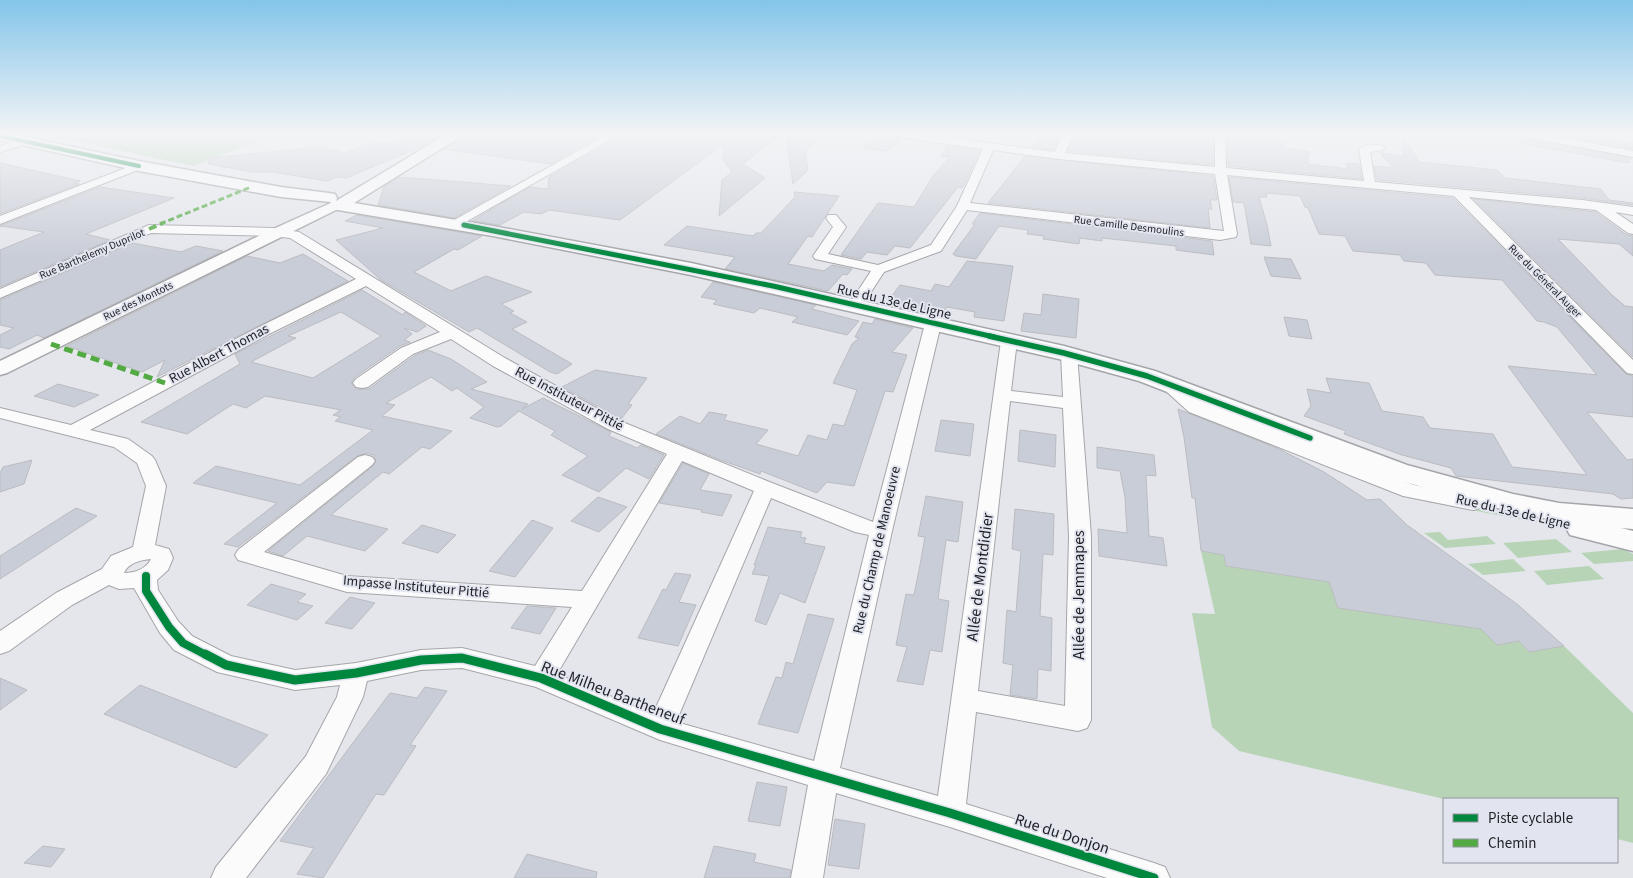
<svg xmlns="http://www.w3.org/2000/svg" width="1633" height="878" viewBox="0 0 1633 878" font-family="'Source Sans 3',sans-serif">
<rect width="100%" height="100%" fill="#e5e6ec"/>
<!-- green -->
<path fill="#b7d4b6" d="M41 134H276L193 166Z
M1398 493 1568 528 1428 502Z
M1440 532 1448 540 1487 536 1496 544 1445 548 1424 533Z
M1556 539 1572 552 1518 558 1503 543Z
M1623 549 1633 554V561L1594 564 1581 553Z
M1201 551 1224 555 1226 566 1329 582 1339 608 1481 629 1497 645 1519 641 1529 652 1564 646 1633 713V843L1617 839V799H1444L1239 751 1212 727 1192 613 1215 614Z
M1513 559 1526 571 1483 575 1468 564Z
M1589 566 1604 579 1547 585 1534 571Z"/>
<!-- building -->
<path fill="#c9cdd7" stroke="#bbbcc0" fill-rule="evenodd" d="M413 134H443L423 146 346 178 337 177 327 181 273 172H253L208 164 209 158 310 148H326L344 153 370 144 413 140Z
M467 134H596L598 137 550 164 444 149Z
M613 134H686L725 139 730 134H781L743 164 765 178 719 216 722 180 732 172 723 160 724 144 620 220 549 210 541 214 524 212 500 225 472 221 530 187 548 189 549 177 614 140Z
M786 134H825L805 151 808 170 793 184Z
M879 134H891L902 139 888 151 863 148Z
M1075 134H1146L1145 137 1184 141V135L1197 136V134H1213V165L1068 151Z
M1227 134H1251L1250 138 1285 142 1284 148 1309 152 1307 164 1348 169 1347 163 1359 164 1362 179 1228 166Z
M1556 134H1574L1633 144V149Z
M1052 136H1060L1054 150 1032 147 1039 138 1050 140Z
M1520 136 1526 139 1631 158 1628 163 1618 161 1520 143Z
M1404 138 1419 162 1497 170 1505 178 1601 189 1609 200 1633 203V205L1582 198 1377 180 1374 166 1393 168 1380 153 1403 156Z
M947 146 980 150 964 185 962 188 958 187 910 248 895 246 887 255 867 252 861 259 841 255 878 203 914 207 933 176 950 157 941 156Z
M1025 156 1213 176 1217 200H1210L1212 209H1208L1210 228 988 203Z
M0 163 80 181 74 183 79 184 0 214Z
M399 177 511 186 454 218 378 205 384 187Z
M1229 177 1453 198 1626 374 1633 376V417L1587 412 1627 460 1633 459V498L1621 499 1613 494 1456 476 1451 468 1402 455 1344 434 1346 431 1304 416 1311 406 1307 389 1331 393 1326 378 1369 383 1382 411 1423 417 1430 428 1493 434 1512 467 1587 475 1508 366 1597 375 1557 327 1544 322 1537 321 1502 280 1435 275 1426 263 1404 261 1400 255 1353 251 1345 236 1319 234 1308 208 1305 207 1300 196 1266 193 1267 197H1259L1267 225 1271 246 1251 244 1244 203 1233 202Z
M100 187 174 198 86 234 110 240 0 287V250L44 232 0 226Z
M794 192 839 196 812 237 808 236 788 264 824 271 832 265 852 269 847 275 843 274 828 291 725 269 735 257 664 245 687 226 753 236 756 233H761L795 197Z
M1474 199 1595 212 1627 235 1633 236V256L1619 244 1558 239 1611 294 1625 306 1633 307V357Z
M980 213 1212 241 1214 255 1176 250V246L1102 238V241L1080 238 1079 244 1043 239 1044 236 1027 234 1028 230 999 226 976 259 956 256 953 254 975 224H972Z
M357 215 482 236 458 250 454 249 414 272 451 291 486 276 532 292 501 304 514 311 510 313 527 322 512 329 572 364 557 374 550 372 477 328 469 332 381 280 336 240 383 228 345 221Z
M132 243 181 252 196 246 223 251 44 338 37 335 9 349 0 347V335L14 328 0 325V300Z
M303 254 348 281 157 377 165 360 142 372 67 346 247 256 280 263Z
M1264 257 1291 259 1301 279 1271 276Z
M967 261 1013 266 1004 321 974 317 975 312 947 307 940 317 886 304 900 285 931 291 935 284 949 287Z
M713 282 816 305 812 309 859 321 847 335 792 322 798 317 760 308 754 313 713 304 717 300 701 297Z
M362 290 403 315 405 312 426 326 417 332 404 328 412 334 404 340 410 342 400 346 355 377 351 383 356 389H369L414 356 428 350 451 359 487 382 471 389 528 404 522 409 543 398 611 432 609 436 637 448 641 445 664 455 649 479 626 468 599 492 562 475 588 456 551 435 555 431 519 411 501 426 497 427 470 418 484 407 457 388 452 391 431 377 386 403 395 405 382 416 452 431 430 449 422 447 389 474 383 472 331 515 388 529 365 551 307 536 283 556 268 551 373 466 376 460 373 455 366 453 357 456 238 547 224 544 277 503 193 483 216 466 300 485 373 430 335 421 341 417 333 415 341 410 265 396 246 408 233 404 187 434 141 422 240 364 235 354ZM341 312 381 336 313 378 251 362 296 338 288 336Z
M1043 294 1079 299 1076 338 1021 331 1024 313 1041 315Z
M1284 317 1307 320 1312 339 1289 336Z
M875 319 913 328 892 352 907 355 893 392 885 391 854 486 827 482 817 493 761 471 760 474 718 459 656 434 680 416 700 424 709 412 727 415 724 420 768 430 756 444 798 456 808 435 827 440 833 424 844 426 857 390 833 383 852 344 859 338 855 337 863 322 872 324Z
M595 370 647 378 628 404 632 405 621 419 562 387Z
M58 384 99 395 74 407 34 396Z
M1178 409 1279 449 1324 472 1367 500 1380 499 1407 525 1517 604 1564 646 1529 652 1519 641 1497 645 1481 629 1338 608 1329 582 1226 566 1224 555 1201 551 1195 498H1192L1184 437Z
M941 420 974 424 970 456 935 451Z
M1020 430 1056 435 1055 467 1018 461Z
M1097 447 1154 455 1156 476 1146 475 1149 536 1163 538 1167 566 1099 556 1098 529 1127 533 1125 497 1120 471 1097 468Z
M32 460 24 484 0 492V473L3 467Z
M683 463 709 474 700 490 732 495 722 516 701 512 702 510 659 503Z
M926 496 963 502 958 542 946 540 938 599 949 601 942 652 930 650 923 685 897 681 907 647 896 645 906 594 914 595 920 565 925 537 918 536Z
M598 497 627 507 599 532 571 521Z
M76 508 97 516 0 579V556Z
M1015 509 1054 514 1053 555 1043 554 1040 616 1052 618 1051 671 1038 669 1037 699 1010 695 1013 665 1003 663 1007 610 1016 612 1021 551 1012 549Z
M532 520 553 528 515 577 489 571Z
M422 525 456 535 438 553 402 543Z
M768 527 802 532 800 537 806 538 804 543 825 547 805 603 780 593 766 625 755 621 769 576 752 574 756 565H754Z
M675 573 691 575 679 602 696 605 678 646 638 638 663 589 666 590Z
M271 584 306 594 297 602 313 606 297 620 247 605Z
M350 597 375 603 352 629 325 623Z
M527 606 556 608 540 634 511 628Z
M808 614 834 619 798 733 758 724 776 677 782 678 786 662 793 664Z
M0 678 27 690 0 710Z
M140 685 268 735 236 768 104 714Z
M425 687 447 691 410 745 416 746 384 795 376 794 323 878 297 874 314 848 280 841 390 693 417 698Z
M757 782 787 787 780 826 748 821Z
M835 819 865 824 859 869 828 865Z
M43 846 65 849 51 867 24 863Z
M714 846 756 854 754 862 791 870 789 878H704Z
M527 854 597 872 596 878H514Z"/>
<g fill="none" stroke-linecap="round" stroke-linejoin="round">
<defs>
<path id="minor" d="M598 134H610L613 138 457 227 453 228 447 224 601 138Z
M893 134H923L1055 152 1063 134H1073L1065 153 1215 167V134H1225L1226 168 1364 181 1359 149C1364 144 1376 144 1383 146L1384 148 1383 150 1370 152 1375 182 1582 200 1633 207V215L1615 212 1633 224V234L1628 233 1596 210 1469 197 1633 360V374L1627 373 1454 196 1227 175 1237 234 1236 237 1220 240 967 210 941 251 884 272 860 309H850L848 306 871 271 815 259 813 256 833 227 826 218 828 215H836L846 227 828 254 878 265 931 245 957 206 983 149 898 137ZM993 150 1059 159 1215 174 1224 231 970 203Z
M1521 134H1544L1633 151V157L1526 137Z
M26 138 30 139V143L0 152V146Z
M139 163 143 164 144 166 143 168 0 224V216Z
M149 225 273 228 299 232 505 358 620 421 772 483 873 522 925 324 928 321H938L941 324 892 531 840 768 938 796 1001 341 1003 338H1015L1017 341 1011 391 1063 397 1061 354 1063 351H1075L1077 354 1091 536V720L1087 728 1078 731 976 712 966 804 1154 863 1165 867 1170 878H1107L950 827 836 793 823 878H791L808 785 660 740 536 687 462 668 421 670 367 681 363 697 326 774 246 878H211L216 867 306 756 337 697 340 685 295 690 217 672 174 650 160 633 134 588 119 589 109 585 72 605 9 651 0 654V631L56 593 102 569 111 556 133 547 146 486 137 463 114 447 0 418V408L71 425 259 327 356 279 290 238 273 236 151 233 0 298V289ZM366 286 440 332 401 348 356 379 353 383 356 387 362 388 368 387 413 354 451 339 493 366 608 429 667 454 582 591 347 576 264 552 372 465 375 461 372 457 365 455 358 457 238 550 235 555 238 560 347 592 572 607 535 666 462 648 421 650 356 663 295 670 231 656 192 636 178 621 158 590 157 580 168 570 173 558 169 549 155 545 166 486 155 460 152 456 128 439 90 430 271 333ZM1010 401 1063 408 1069 536 1065 706 978 691ZM682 461 754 491 653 714 557 674ZM771 498 855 532 869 535 814 761 676 722ZM151 559C146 569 135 573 124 573 128 563 140 560 151 559Z
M1166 378 1172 379 1201 404 1414 485 1473 496 1480 498 1483 503 1480 508 1473 510 1403 496 1189 412 1157 383 1160 379Z"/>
<path id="tertiary" d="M333 202 338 203 340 206 338 209 7 373 0 375V361L271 230Z"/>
<path id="secondary" d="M0 134H12L139 161 281 187 329 193 335 194 337 198 336 201 447 134H465L354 203 493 226 691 263 1064 346 1155 371 1407 465 1513 494 1559 503 1633 509V529L1621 528 1633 531V551L1570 535 1566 528 1569 523 1512 512 1387 477 1139 381 1059 359 691 275 493 236 338 210 332 209 330 205 331 202 281 197 139 171 0 140Z"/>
</defs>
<!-- minor casing -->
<use href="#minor" stroke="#a5a6aa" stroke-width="2"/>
<!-- tertiary casing -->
<use href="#tertiary" stroke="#a5a6aa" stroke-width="3"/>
<!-- secondary casing -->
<use href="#secondary" stroke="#a5a6aa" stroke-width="3"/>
<!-- minor -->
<use href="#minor" fill="#fbfbfc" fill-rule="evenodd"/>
<!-- tertiary -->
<use href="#tertiary" fill="#fbfbfc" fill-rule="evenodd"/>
<!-- secondary -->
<use href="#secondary" fill="#fbfbfc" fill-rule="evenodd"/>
<!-- quiet-far2 -->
<path stroke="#52aa43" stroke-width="3" stroke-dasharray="6 3" stroke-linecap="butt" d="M160 224 251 187"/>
<!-- quiet-far1 -->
<path stroke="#52aa43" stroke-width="4" stroke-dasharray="8 4" stroke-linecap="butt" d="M149 229 163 223"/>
<!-- quiet -->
<path stroke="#52aa43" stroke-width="5" stroke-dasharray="9 5" stroke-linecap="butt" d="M51 344 165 383"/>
<defs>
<path id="cycleway-far4" d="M0 136 139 166"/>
<path id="cycleway-far3" d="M464 225 773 286 994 337"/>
<path id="cycleway-far2" d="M989 336 1064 353 1147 376 1310 438"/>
<path id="cycleway-far1" d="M146 576V591L169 627 183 643 208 656"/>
<path id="cycleway" d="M205 654 226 665 295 680 356 673 421 660 462 658 541 678 660 729 950 813 1154 878"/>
</defs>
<!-- cycleway-far4 casing -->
<use href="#cycleway-far4" stroke="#e2e5ef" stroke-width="5.5"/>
<!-- cycleway-far3 casing -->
<use href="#cycleway-far3" stroke="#e2e5ef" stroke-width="8"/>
<!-- cycleway-far2 casing -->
<use href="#cycleway-far2" stroke="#e2e5ef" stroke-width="9"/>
<!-- cycleway-far1 casing -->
<use href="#cycleway-far1" stroke="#e2e5ef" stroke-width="11"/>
<!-- cycleway casing -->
<use href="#cycleway" stroke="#e2e5ef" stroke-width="12"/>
<!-- cycleway-far4 -->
<use href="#cycleway-far4" stroke="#00873e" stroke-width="4"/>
<!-- cycleway-far3 -->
<use href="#cycleway-far3" stroke="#00873e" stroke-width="5"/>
<!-- cycleway-far2 -->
<use href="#cycleway-far2" stroke="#00873e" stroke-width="5.5"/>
<!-- cycleway-far1 -->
<use href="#cycleway-far1" stroke="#00873e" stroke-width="8"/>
<!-- cycleway -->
<use href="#cycleway" stroke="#00873e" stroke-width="9"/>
</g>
<!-- sky -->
<linearGradient id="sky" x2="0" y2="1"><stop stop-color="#84c5ea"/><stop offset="0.52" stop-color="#f3f4f6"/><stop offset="1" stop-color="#f3f4f6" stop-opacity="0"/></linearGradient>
<rect width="1633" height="257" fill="url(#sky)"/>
<g text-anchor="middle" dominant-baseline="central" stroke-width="4" stroke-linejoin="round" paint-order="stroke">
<!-- far-street labels -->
<g font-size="11" fill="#1e1f23" stroke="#e2e5ef">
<text transform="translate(1129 226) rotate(7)">Rue Camille Desmoulins</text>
<text transform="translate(92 254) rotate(-23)">Rue Barthelemy Duprilot</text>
<text transform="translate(1545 281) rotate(45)">Rue du Général Auger</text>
<text transform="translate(138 301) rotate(-26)">Rue des Montots</text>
</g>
<!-- street labels -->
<g font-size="14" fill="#1e1f23" stroke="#e2e5ef">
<text transform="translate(894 302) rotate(13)">Rue du 13e de Ligne</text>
<text transform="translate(219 354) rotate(-28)">Rue Albert Thomas</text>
<text transform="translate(569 399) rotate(28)">Rue Instituteur Pittié</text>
<text transform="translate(1513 512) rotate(13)">Rue du 13e de Ligne</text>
<text transform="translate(877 550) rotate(-77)">Rue du Champ de Manoeuvre</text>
<text transform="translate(416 587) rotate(5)">Impasse Instituteur Pittié</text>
</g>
<!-- near-street labels -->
<g font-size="16" fill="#1e1f23" stroke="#e2e5ef">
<text transform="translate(980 577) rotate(-83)">Allée de Montdidier</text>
<text transform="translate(1079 595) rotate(-90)">Allée de Jemmapes</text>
<text transform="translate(613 693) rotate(21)">Rue Milheu Bartheneuf</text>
<text transform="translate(1062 834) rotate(18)">Rue du Donjon</text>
</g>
</g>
<!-- legend -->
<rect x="1443" y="798" width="175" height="65" fill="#e2e5ef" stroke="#94969d"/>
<rect x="1453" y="814" width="25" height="8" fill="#00873e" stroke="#94969d"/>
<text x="1488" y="823" font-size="15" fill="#1e1f23">Piste cyclable</text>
<rect x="1453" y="839" width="25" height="8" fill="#52aa43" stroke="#94969d"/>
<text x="1488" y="848" font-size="15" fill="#1e1f23">Chemin</text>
</svg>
